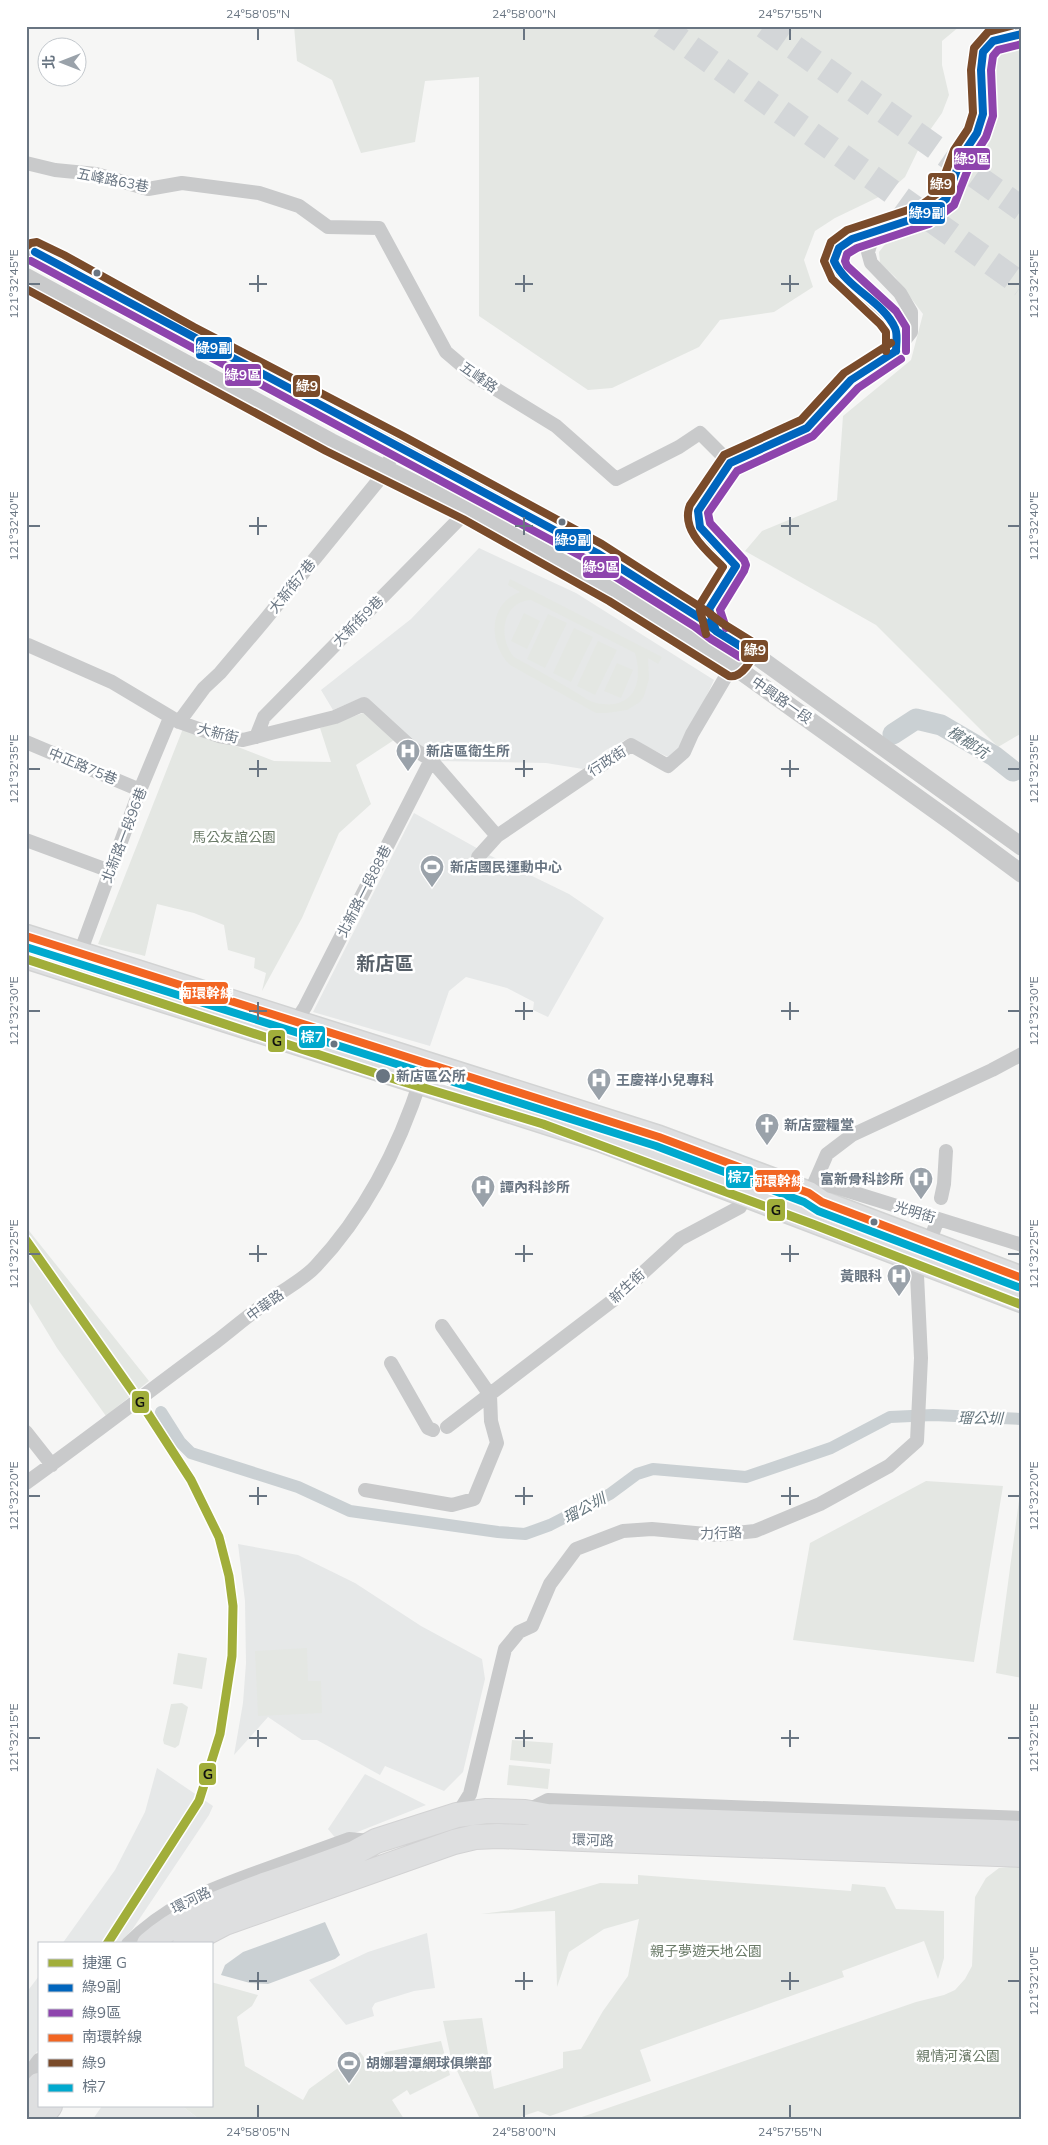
<svg xmlns="http://www.w3.org/2000/svg" width="1048" height="2145" viewBox="0 0 1048 2145" font-family="Mulish,'Noto Sans TC',sans-serif">
<rect width="100%" height="100%" fill="#f6f6f5"/>
<!-- built -->
<path fill="#e6e8e8" d="M479 548 576 593 714 680 682 749 670 758 629 738 606 750 583 769 546 763 436 761 361 698 333 710 321 690 411 619Z
M414 813 491 856 569 894 604 918 548 1017 533 1010 534 1002 507 988 466 977 449 991 430 1046 313 1012Z
M238 1544 298 1555 355 1583 421 1626 482 1659 485 1679 463 1772 444 1791 385 1766 380 1775 317 1740H302L268 1717 234 1755 243 1703 246 1663 245 1601Z
M157 1768 213 1806 209 1815 132 1930 119 1944H62L115 1870 145 1812Z
M365 1774 426 1805 337 1840 328 1829Z
M427 1933 435 1988 414 1991 375 2003 372 2008 374 2016 346 2025 309 1980 368 1952Z
M39 1976V2049L26 2066V1993Z
M102 2106H182L199 2119H93Z"/>
<!-- green -->
<path fill="#e4e7e3" fill-rule="evenodd" d="M294 26H960L942 41V65L949 95 942 113 923 140 905 177 887 193 835 218 815 231 804 260 813 287 774 312 720 320 699 347 612 388 588 390 479 316V77L425 81 415 142 361 153 332 80 297 61Z
M1022 38V733L998 747 876 625 745 551 762 531 837 500 843 416 911 360 923 314 895 277 880 263 879 252 886 243 919 227 944 163 970 112 973 49Z
M510 579 662 657 658 664 648 658 649 679 644 696 640 702 627 710 607 713H596L510 665C488 643 488 604 520 592L508 585ZM531 600 635 653C644 684 633 711 596 703 588 701 579 694 572 690 553 679 534 668 514 657 498 639 501 602 531 600Z
M524 613 540 621 527 649 511 641Z
M548 614 567 623 545 668 527 659Z
M574 628 593 637 571 682 553 673Z
M598 641 617 650 595 695 577 686Z
M617 663 633 670 621 698 604 691Z
M366 712 394 740 356 765 371 804 339 833 302 918 262 991 266 973 254 968 255 958 228 950 224 925 194 913 157 904 145 956 98 944 184 726 274 761 331 762 320 728Z
M26 1227 149 1381 106 1416 57 1348 26 1297Z
M926 1481 1003 1486 974 1662 793 1640 810 1543Z
M1020 1493H1022V1678L996 1673Z
M307 1648 308 1681H321L322 1713 258 1716 255 1651Z
M178 1653 207 1658 202 1689 173 1684Z
M182 1703 188 1707 179 1745 175 1748 164 1744 163 1740 171 1704Z
M512 1740 553 1743 551 1764 510 1760Z
M509 1765 550 1769 548 1789 507 1785Z
M1022 1866V2119H576L916 2002 944 1995 955 1990 965 1979 972 1966 975 1897 986 1878 999 1868Z
M638 1875 851 1891 852 1884 885 1887 896 1909 944 1911V1958L938 1979 924 1941 842 1971 844 1977 640 2050 651 2081 550 2116 538 2111 514 2119H480L451 2058 443 2021 482 2018 494 2089 563 2068V2052L581 2049 603 2011 628 1976 639 1919 604 1929 569 1952 557 1987 555 1911 481 1914 512 1910 600 1883 638 1884Z
M211 1982 258 1995 252 2006 237 2017 245 2066 303 2100 309 2089 360 2052 366 2060 380 2056 386 2052 441 2041 450 2075 410 2095 407 2090 392 2100 404 2119H199L182 2106H211Z"/>
<!-- water -->
<path fill="#cad0d3" d="M325 1922 340 1955 335 1959 268 1984 250 1983 221 1975 225 1965 243 1952Z"/>
<g fill="none" stroke-linecap="round" stroke-linejoin="round">
<!-- canal -->
<path stroke="#cad0d3" stroke-width="12" d="M161 1412 180 1442 191 1453 298 1487 350 1511 498 1532 525 1534 550 1525 610 1494 637 1474 653 1469 746 1477 831 1448 890 1417 933 1415 1022 1419"/>
<!-- river -->
<path stroke="#cad0d3" stroke-width="21" d="M893 734 916 719 941 725 994 756 1013 771"/>
<!-- motorway-tunnel -->
<path stroke="#d3d6d8" stroke-width="25" stroke-dasharray="25 12" stroke-linecap="butt" d="M661 26 1022 285
M764 26 1022 209"/>
<defs>
<path id="primary" d="M26 936 659 1137 809 1193 822 1202 1022 1278
M26 957 600 1140 1022 1301"/>
<path id="trunk" d="M149 1944C183 1914 222 1901 264 1885 294 1875 324 1864 354 1853L376 1841 457 1815 487 1811 525 1812 547 1816 1022 1833
M185 1944 225 1923 454 1842 475 1837 498 1836 1022 1855
M26 2101 39 2085
M40 2119 50 2106"/>
</defs>
<!-- primary casing -->
<use href="#primary" stroke="#d2d3d3" stroke-width="25"/>
<!-- trunk casing -->
<use href="#trunk" stroke="#d2d2d3" stroke-width="26"/>
<!-- minor -->
<path stroke="#c9cacb" stroke-width="14" d="M26 163 55 170 96 174 148 189 182 183 259 193 299 206 328 227 379 228 446 352 473 375 556 426 616 479 679 447 700 433 730 463
M896 351V329L888 317 839 272 834 261 839 248 852 239 925 215 946 199 963 154 977 133 983 114 981 70 983 52 993 41 1022 34
M28 645 112 682 179 722 219 736 243 740 335 717 364 704 412 748 431 760 497 836
M706 649 716 631 709 609 736 566 710 540 700 527 698 511 730 463 807 428 851 380 896 351 911 332V312L900 293 871 263 868 252 871 242 883 229
M179 722 204 688 220 673 264 621 378 481 398 445
M256 737 264 717 468 510
M26 742 140 790
M26 840 110 871
M478 857 497 836 631 745 668 766 684 752 692 734 725 678 745 649
M80 953 140 790 170 718
M296 1021 305 1007 431 760
M809 1193 829 1185 1022 1245
M941 1198 944 1184 946 1151
M800 1216 827 1154 852 1135 992 1070 1022 1054
M391 1363 428 1428 433 1430
M447 1427 612 1301 680 1239 740 1207 754 1173
M26 1432 52 1465
M26 1483C90 1437 153 1388 217 1341 236 1326 254 1311 274 1297 288 1287 304 1279 316 1266 366 1213 400 1145 422 1076
M365 1490 452 1505 474 1499 497 1443 491 1421 490 1395 442 1326
M525 1812 548 1800 1022 1818
M457 1815 470 1794 505 1649 519 1632 532 1626 550 1584 576 1549 623 1531 652 1529 717 1535 755 1531 820 1504 889 1466 917 1441 921 1358 917 1275 938 1219
M128 1944C168 1904 207 1891 258 1872 289 1861 319 1850 349 1839L370 1841
M26 2077 39 2060"/>
<!-- tertiary -->
<path stroke="#c9cacb" stroke-width="18" d="M26 247 60 264 189 336 398 445 597 553 700 618 716 631 755 655 1022 847
M26 277 331 442 468 510 614 592 742 672 953 823 1022 874"/>
<!-- primary -->
<use href="#primary" stroke="#dedfe0" stroke-width="22"/>
<!-- trunk -->
<use href="#trunk" stroke="#dedfe0" stroke-width="24"/>
<defs>
<path id="bus-1" d="M35 252 597 553 700 618 716 631 745 649
M896 351C896 344 898 334 895 328 883 301 847 289 834 261L839 248 852 239 925 215 946 199 963 154 977 133 983 114 981 70 983 52 993 41 1022 34
M716 631 709 609 736 566 700 527 698 511 730 463 807 428 851 380 896 351"/>
<path id="bus-2" d="M31 261 592 562 694 626 711 639 740 657
M906 351V327L896 311 847 266 845 261 847 254 857 248 929 224 954 205 972 159 986 137 993 116 991 70 993 56 998 50 1022 44
M726 628 720 610 744 571 746 565 744 560 710 523 708 513 737 471 813 436 858 388 901 359"/>
<path id="bus-3" d="M26 936 659 1137 809 1193 822 1202 1022 1278"/>
<path id="bus-4" d="M26 247 31 243 37 242 64 255 194 327 403 436 602 544 705 610 722 623 751 641 755 647C755 658 741 679 729 676L609 601 463 519 326 451 26 289
M886 351V332L880 324 832 279 824 261 831 242 847 230 920 206 938 193 954 150 968 129 973 113 971 70 974 48 988 32 1011 26
M706 634 699 606 723 567C708 552 680 530 690 505L724 455 801 420 844 373 891 343"/>
<path id="bus-5" d="M26 947 656 1146 804 1202 818 1211 1018 1287"/>
</defs>
<!-- bus-1 casing -->
<use href="#bus-1" stroke="#fff" stroke-width="11"/>
<!-- bus-2 casing -->
<use href="#bus-2" stroke="#fff" stroke-width="11"/>
<!-- bus-3 casing -->
<use href="#bus-3" stroke="#fff" stroke-width="11"/>
<!-- bus-4 casing -->
<use href="#bus-4" stroke="#fff" stroke-width="11"/>
<!-- bus-5 casing -->
<use href="#bus-5" stroke="#fff" stroke-width="11"/>
<!-- bus-1 -->
<use href="#bus-1" stroke="#0065bd" stroke-width="8"/>
<!-- bus-2 -->
<use href="#bus-2" stroke="#8e44ad" stroke-width="8"/>
<!-- bus-3 -->
<use href="#bus-3" stroke="#f26522" stroke-width="8"/>
<!-- bus-4 -->
<use href="#bus-4" stroke="#7a4b2a" stroke-width="8"/>
<!-- bus-5 -->
<use href="#bus-5" stroke="#00a9ce" stroke-width="8"/>
<defs>
<path id="metro-1" d="M26 959 381 1075 543 1124 815 1225 1022 1305
M26 1240 145 1409 191 1480 219 1537 229 1576 233 1606 232 1656 220 1734 199 1801 107 1944"/>
</defs>
<!-- metro-1 casing -->
<use href="#metro-1" stroke="#fff" stroke-width="12"/>
<!-- metro-1 -->
<use href="#metro-1" stroke="#a1ae3a" stroke-width="9"/>
</g>
<!-- ticks -->
<path fill="none" stroke="#697582" stroke-width="2" d="M258 28V40M524 28V40M790 28V40M258 275V292M524 275V292M790 275V292M28 284H40M249 284H267M515 284H533M781 284H799M1008 284H1020M258 517V535M524 517V535M790 517V535M28 526H40M249 526H267M515 526H533M781 526H799M1008 526H1020M258 760V777M524 760V777M790 760V777M28 769H40M249 769H267M515 769H533M781 769H799M1008 769H1020M258 1002V1020M524 1002V1020M790 1002V1020M28 1011H40M249 1011H267M515 1011H533M781 1011H799M1008 1011H1020M258 1245V1262M524 1245V1262M790 1245V1262M28 1254H40M249 1254H267M515 1254H533M781 1254H799M1008 1254H1020M258 1487V1505M524 1487V1505M790 1487V1505M28 1496H40M249 1496H267M515 1496H533M781 1496H799M1008 1496H1020M258 1730V1747M524 1730V1747M790 1730V1747M28 1738H40M249 1738H267M515 1738H533M781 1738H799M1008 1738H1020M258 1972V1990M524 1972V1990M790 1972V1990M249 1981H267M515 1981H533M781 1981H799M1008 1981H1020M258 2105V2118M524 2105V2118M790 2105V2118"/>
<!-- icons -->
<defs>
<symbol id="hospital-pin" viewBox="-11 -11 22 30"><path d="M0 17L-7.5 6A9.5 9.5 0 1 1 7.5 6Z" fill="#9aa2aa" stroke="#fff"/><path d="M-5-5h3v3.5h4V-5h3V5h-3V1.5h-4V5h-3Z" fill="#fff"/></symbol>
<symbol id="stadium-pin" viewBox="-11 -11 22 30"><path d="M0 17L-7.5 6A9.5 9.5 0 1 1 7.5 6Z" fill="#9aa2aa" stroke="#fff"/><path d="M0-5a6.5 5 0 1 0 0 10a6.5 5 0 1 0 0-10ZM-3.5-1.8h7v3.6h-7Z" fill="#fff"/></symbol>
<symbol id="church-pin" viewBox="-11 -11 22 30"><path d="M0 17L-7.5 6A9.5 9.5 0 1 1 7.5 6Z" fill="#9aa2aa" stroke="#fff"/><path d="M-1.2-6h2.4v3.5h3.3v2.4h-3.3V6h-2.4V-.1h-3.3v-2.4h3.3Z" fill="#fff"/></symbol>
</defs>
<g fill-rule="evenodd">
<use href="#hospital-pin" x="394" y="737" width="28" height="38"/>
<use href="#stadium-pin" x="418" y="853" width="28" height="38"/>
<use href="#hospital-pin" x="585" y="1066" width="28" height="38"/>
<use href="#church-pin" x="753" y="1111" width="28" height="38"/>
<use href="#hospital-pin" x="907" y="1165" width="28" height="38"/>
<use href="#hospital-pin" x="469" y="1173" width="28" height="38"/>
<use href="#hospital-pin" x="885" y="1262" width="28" height="38"/>
<use href="#stadium-pin" x="335" y="2049" width="28" height="38"/>
</g>
<!-- markers -->
<g fill="#697582" stroke="#fff" stroke-width="2">
<circle cx="97" cy="273" r="4.5"/>
<circle cx="562" cy="522" r="4.5"/>
<circle cx="334" cy="1044" r="4.5"/>
<circle cx="383" cy="1076" r="8"/>
<circle cx="874" cy="1222" r="4.5"/>
</g>
<g text-anchor="middle" dominant-baseline="central" stroke-width="5" stroke-linejoin="round" paint-order="stroke">
<!-- street labels -->
<g font-size="14" fill="#697582" stroke="#fff">
<text transform="translate(113 180) rotate(11)">五峰路63巷</text>
<text transform="translate(479 377) rotate(35)">五峰路</text>
<text transform="translate(292 586) rotate(-51)">大新街7巷</text>
<text transform="translate(358 621) rotate(-45)">大新街9巷</text>
<text transform="translate(782 700) rotate(35)">中興路一段</text>
<text transform="translate(218 733) rotate(14)">大新街</text>
<text transform="translate(607 761) rotate(-33)">行政街</text>
<text transform="translate(83 766) rotate(23)">中正路75巷</text>
<text transform="translate(124 835) rotate(-69)">北新路一段96巷</text>
<text transform="translate(364 891) rotate(-63)">北新路一段88巷</text>
<text transform="translate(915 1212) rotate(17)">光明街</text>
<text transform="translate(627 1286) rotate(-43)">新生街</text>
<text transform="translate(265 1305) rotate(-36)">中華路</text>
<text transform="translate(721 1533) rotate(-2)">力行路</text>
<text transform="translate(593 1840) rotate(2)">環河路</text>
<text transform="translate(191 1900) rotate(-26)">環河路</text>
</g>
<!-- poi labels -->
<g font-size="14" font-weight="bold" fill="#697582" stroke="#fff" text-anchor="start">
<text x="426" y="751">新店區衛生所</text>
<text x="450" y="867">新店國民運動中心</text>
<text x="616" y="1080">王慶祥小兒專科</text>
<text x="784" y="1125">新店靈糧堂</text>
<text x="904" y="1179" text-anchor="end">富新骨科診所</text>
<text x="500" y="1187">譚內科診所</text>
<text x="882" y="1276" text-anchor="end">黃眼科</text>
<text x="366" y="2063">胡娜碧潭網球俱樂部</text>
</g>
<!-- park labels -->
<g font-size="14" fill="#6a7a67" stroke="#fff">
<text x="234" y="837">馬公友誼公園</text>
<text x="706" y="1951">親子夢遊天地公園</text>
<text x="958" y="2056">親情河濱公園</text>
</g>
<!-- stop labels -->
<g font-size="14" font-weight="bold" fill="#697582" stroke="#fff" text-anchor="start">
<text x="396" y="1076">新店區公所</text>
</g>
<!-- water labels -->
<g font-size="15" font-style="italic" fill="#65767e" stroke="#fff">
<text transform="translate(968 742) rotate(33)">檳榔坑</text>
<text transform="translate(980 1418) rotate(1)">瑠公圳</text>
<text transform="translate(584 1508) rotate(-28)">瑠公圳</text>
</g>
<!-- district labels -->
<g font-size="19" font-weight="bold" fill="#565f68" stroke="#fff">
<text x="385" y="963">新店區</text>
</g>
</g>
<g stroke="#fff" stroke-width="2">
<rect x="953" y="147" width="38" height="24" rx="5" fill="#8e44ad"/>
<rect x="927" y="172" width="29" height="24" rx="5" fill="#7a4b2a"/>
<rect x="908" y="201" width="38" height="24" rx="5" fill="#0065bd"/>
<rect x="195" y="336" width="38" height="24" rx="5" fill="#0065bd"/>
<rect x="224" y="363" width="38" height="24" rx="5" fill="#8e44ad"/>
<rect x="292" y="374" width="29" height="24" rx="5" fill="#7a4b2a"/>
<rect x="554" y="528" width="38" height="24" rx="5" fill="#0065bd"/>
<rect x="582" y="555" width="38" height="24" rx="5" fill="#8e44ad"/>
<rect x="740" y="639" width="29" height="24" rx="5" fill="#7a4b2a"/>
<rect x="182" y="981" width="47" height="24" rx="5" fill="#f26522"/>
<rect x="298" y="1025" width="28" height="24" rx="5" fill="#00a9ce"/>
<rect x="267" y="1029" width="19" height="24" rx="5" fill="#a1ae3a"/>
<rect x="725" y="1165" width="29" height="24" rx="5" fill="#00a9ce"/>
<rect x="754" y="1169" width="47" height="24" rx="5" fill="#f26522"/>
<rect x="766" y="1198" width="20" height="24" rx="5" fill="#a1ae3a"/>
<rect x="131" y="1390" width="19" height="24" rx="5" fill="#a1ae3a"/>
<rect x="198" y="1762" width="19" height="24" rx="5" fill="#a1ae3a"/>
</g>
<g font-size="14" text-anchor="middle" font-weight="bold" fill="#fff">
<text x="972" y="164">綠9區</text>
<text x="941" y="189">綠9</text>
<text x="927" y="218">綠9副</text>
<text x="214" y="353">綠9副</text>
<text x="243" y="380">綠9區</text>
<text x="307" y="391">綠9</text>
<text x="573" y="545">綠9副</text>
<text x="601" y="572">綠9區</text>
<text x="755" y="655">綠9</text>
<text x="206" y="998">南環幹線</text>
<text x="312" y="1042">棕7</text>
<text x="739" y="1182">棕7</text>
<text x="777" y="1186">南環幹線</text>
</g>
<g font-size="14" text-anchor="middle" font-weight="bold" fill="#111">
<text x="277" y="1046">G</text>
<text x="776" y="1215">G</text>
<text x="140" y="1407">G</text>
<text x="208" y="1779">G</text>
</g>
<!-- border -->
<rect width="1048" height="2145" fill="none" stroke="#ffffff" stroke-width="55"/>
<!-- legend -->
<rect x="38" y="1942" width="175" height="165" fill="#ffffff" stroke="#c3c8cd"/>
<rect x="48" y="1959" width="25" height="8" fill="#a1ae3a" stroke="#c3c8cd"/>
<text x="82" y="1968" font-size="15" fill="#697582">捷運 G</text>
<rect x="48" y="1984" width="25" height="8" fill="#0065bd" stroke="#c3c8cd"/>
<text x="82" y="1992" font-size="15" fill="#697582">綠9副</text>
<rect x="48" y="2009" width="25" height="8" fill="#8e44ad" stroke="#c3c8cd"/>
<text x="82" y="2018" font-size="15" fill="#697582">綠9區</text>
<rect x="48" y="2034" width="25" height="8" fill="#f26522" stroke="#c3c8cd"/>
<text x="82" y="2042" font-size="15" fill="#697582">南環幹線</text>
<rect x="48" y="2059" width="25" height="8" fill="#7a4b2a" stroke="#c3c8cd"/>
<text x="82" y="2068" font-size="15" fill="#697582">綠9</text>
<rect x="48" y="2084" width="25" height="8" fill="#00a9ce" stroke="#c3c8cd"/>
<text x="82" y="2092" font-size="15" fill="#697582">棕7</text>
<!-- north arrow -->
<g transform="translate(62 62) rotate(270)"><circle r="24" fill="#ffffff" stroke="#c3c8cd"/>
<path d="M0-4L9 19L0 12L-9 19Z" fill="#9aa2aa"/>
<text y="-8" font-size="14" font-weight="bold" text-anchor="middle" fill="#697582">北</text>
</g>
<rect x="28" y="28" width="992" height="2090" fill="none" stroke="#697582" stroke-width="2"/>
<g font-size="12" text-anchor="middle" fill="#697582">
<text x="258" y="18">24°58'05"N</text>
<text x="524" y="18">24°58'00"N</text>
<text x="790" y="18">24°57'55"N</text>
<text transform="translate(1034 284) rotate(-90)" y="4">121°32'45"E</text>
<text transform="translate(14 284) rotate(-90)" y="4">121°32'45"E</text>
<text transform="translate(1034 526) rotate(-90)" y="4">121°32'40"E</text>
<text transform="translate(14 526) rotate(-90)" y="4">121°32'40"E</text>
<text transform="translate(1034 769) rotate(-90)" y="4">121°32'35"E</text>
<text transform="translate(14 769) rotate(-90)" y="4">121°32'35"E</text>
<text transform="translate(1034 1011) rotate(-90)" y="4">121°32'30"E</text>
<text transform="translate(14 1011) rotate(-90)" y="4">121°32'30"E</text>
<text transform="translate(1034 1254) rotate(-90)" y="4">121°32'25"E</text>
<text transform="translate(14 1254) rotate(-90)" y="4">121°32'25"E</text>
<text transform="translate(1034 1496) rotate(-90)" y="4">121°32'20"E</text>
<text transform="translate(14 1496) rotate(-90)" y="4">121°32'20"E</text>
<text transform="translate(14 1738) rotate(-90)" y="4">121°32'15"E</text>
<text transform="translate(1034 1738) rotate(-90)" y="4">121°32'15"E</text>
<text transform="translate(1034 1981) rotate(-90)" y="4">121°32'10"E</text>
<text x="258" y="2136">24°58'05"N</text>
<text x="524" y="2136">24°58'00"N</text>
<text x="790" y="2136">24°57'55"N</text>
</g>
</svg>
